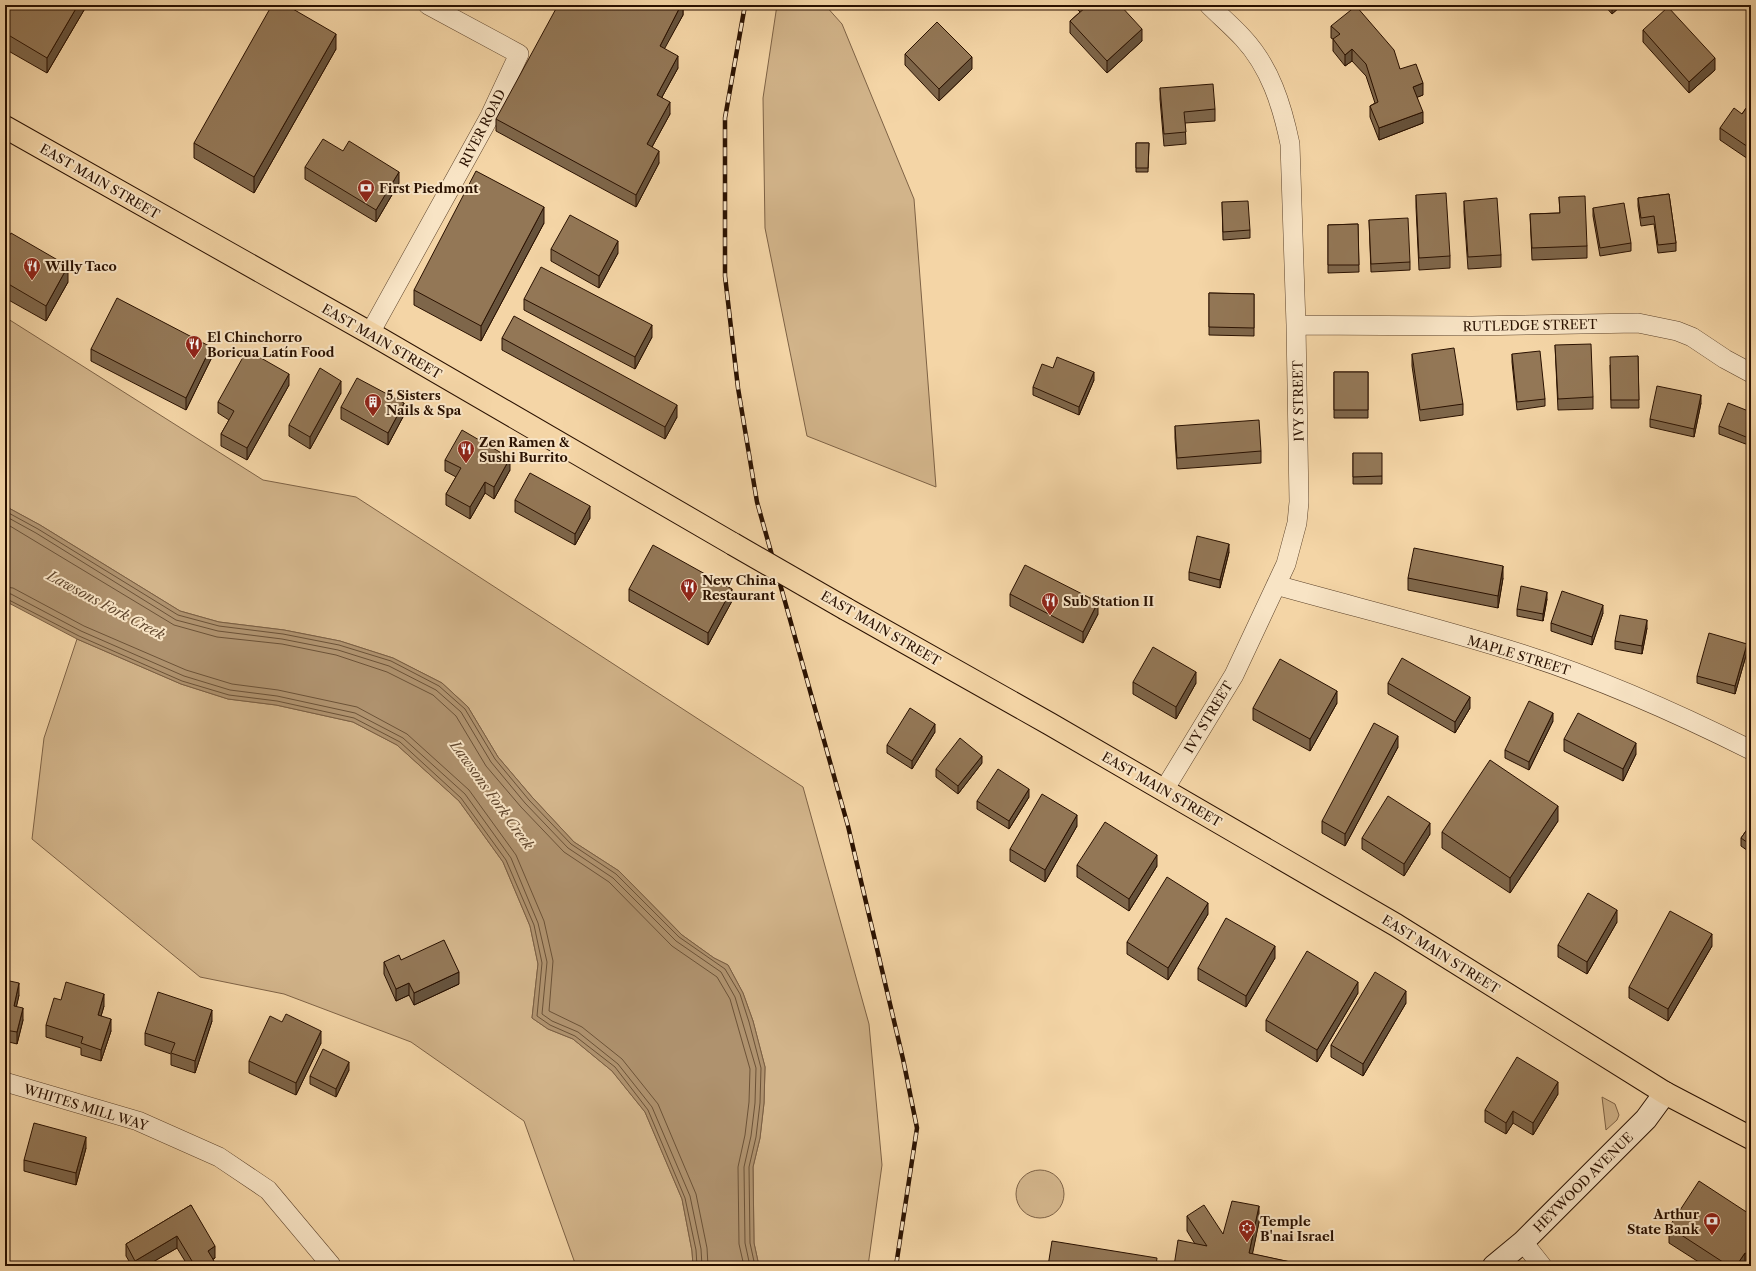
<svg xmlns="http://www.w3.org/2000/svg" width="1756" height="1271" viewBox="0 0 1756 1271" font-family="'Libre Caslon Text',serif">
<rect width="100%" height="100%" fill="#f4d5a6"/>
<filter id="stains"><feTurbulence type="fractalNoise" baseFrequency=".005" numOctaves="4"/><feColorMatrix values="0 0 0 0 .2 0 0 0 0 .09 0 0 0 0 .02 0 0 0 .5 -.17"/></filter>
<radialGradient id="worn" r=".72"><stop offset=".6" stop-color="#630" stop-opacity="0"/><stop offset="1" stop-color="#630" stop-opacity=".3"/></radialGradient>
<!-- green -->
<path fill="#d2b48a" stroke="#7e6245" d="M777 5H825L842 24 914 199 936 487 807 436 765 228 763 98Z
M5 317 263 480 356 497 803 787 869 1024 882 1165 868 1266H759L754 1243 753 1167 760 1138 764 1103 765 1067 753 1021 743 993 728 965 714 958 682 935 619 871 574 842 532 797 498 757 468 707 442 683 393 658 340 641 284 630 219 622 180 611 40 525 5 506Z
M77 639 181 684 228 699 276 705 353 722 397 745 459 801 503 862 530 926 538 964 532 1018 548 1029 573 1039 612 1071 645 1112 682 1199 692 1251 693 1266H576L524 1121 411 1042 284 994 200 977 32 839 44 738Z
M1602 1097 1615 1104 1619 1115 1617 1120 1606 1130Z
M1016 1194a24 24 0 1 1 48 0a24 24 0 1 1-48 0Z"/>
<!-- water -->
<path fill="#af926e" stroke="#7a5e42" d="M5 506 40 525 180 611 219 622 284 630 340 641 393 658 442 683 468 707 498 757 532 797 574 842 619 871 682 935 714 958 728 965 743 993 753 1021 765 1067 764 1103 760 1138 753 1167 754 1243 759 1266H693L692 1251 682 1199 645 1112 612 1071 573 1039 548 1029 532 1018 538 964 530 926 503 862 459 801 397 745 353 722 276 705 228 699 181 684 77 639 5 601Z"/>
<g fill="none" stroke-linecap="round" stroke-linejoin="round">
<!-- shore -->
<path stroke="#6c5237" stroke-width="1" d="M5 511 38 529 178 615 219 626 283 634 339 645 391 661 439 686 465 709 495 759 529 800 571 844 616 874 679 937 725 969 740 994 749 1022 761 1068 760 1103 756 1137 749 1167 750 1243 755 1266
M5 516 36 533 176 620 218 631 282 639 338 650 389 666 436 690 461 712 491 762 525 803 568 848 613 878 676 941 721 972 735 997 756 1068 755 1103 751 1136 744 1167 745 1243 750 1266
M5 523 174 625 217 637 282 644 336 655 387 672 433 695 456 716 486 766 521 807 564 852 609 882 672 946 717 977 730 999 750 1069 749 1102 745 1135 738 1167 739 1244 744 1266
M5 587 13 588 84 626 186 670 232 684 278 690 357 707 407 734 469 790 516 855 544 921 553 961 549 1011 582 1027 622 1059 658 1104 696 1194 707 1248 708 1266
M5 593 11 594 81 631 184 676 230 690 277 696 355 713 403 738 465 794 511 858 538 923 547 962 542 1014 552 1021 578 1032 618 1064 652 1107 690 1196 701 1249 702 1266
M5 598 79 636 182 681 229 695 277 701 354 718 400 742 461 798 506 860 534 925 542 963 537 1016 550 1025 575 1036 615 1067 648 1110 685 1198 696 1250 697 1266"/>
<defs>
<path id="street" d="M1296 325 1472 326 1638 323 1677 331 1692 337 1725 359 1751 373
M370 333 490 116 519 54 428 5
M1276 585C1358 608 1441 628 1522 654 1601 679 1677 713 1751 750
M1164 790 1234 675 1286 564 1297 523 1299 502 1296 325 1290 144C1282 105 1270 67 1243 38 1232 26 1220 16 1209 5
M5 1082 138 1121 219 1157 268 1190 331 1265
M1523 1242 1542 1266"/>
<path id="secondary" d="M1494 1266 1523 1242 1646 1119 1665 1093"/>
<path id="primary" d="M5 127 370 333 733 544
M846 609 1050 724 1396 925 1665 1093 1751 1138"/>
</defs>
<!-- street casing -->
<use href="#street" stroke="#5c422a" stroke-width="20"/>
<!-- secondary casing -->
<use href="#secondary" stroke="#2a1100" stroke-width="24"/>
<!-- primary casing -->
<use href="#primary" stroke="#2a1100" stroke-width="24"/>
<!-- street -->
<use href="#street" stroke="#f8e4c5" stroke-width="19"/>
<!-- secondary -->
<use href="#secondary" stroke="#f8e4c5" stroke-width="22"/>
<!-- primary -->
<use href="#primary" stroke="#f4d5a6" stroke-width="22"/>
<defs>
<path id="rail" d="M745 5 725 118V276L738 388 757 502 848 826 903 1059 917 1128 896 1266"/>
</defs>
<!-- rail casing -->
<use href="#rail" stroke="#2a1100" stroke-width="4.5"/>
<!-- rail -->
<use href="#rail" stroke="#f8e4c5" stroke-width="3" stroke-dasharray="9" stroke-linecap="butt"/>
<defs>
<path id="primary-bridge" d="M733 544 846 609"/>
</defs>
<!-- primary-bridge casing -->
<use href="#primary-bridge" stroke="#2a1100" stroke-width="24" stroke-linecap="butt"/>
<!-- primary-bridge -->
<use href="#primary-bridge" stroke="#f4d5a6" stroke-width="22"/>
</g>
<!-- wall -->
<path fill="#7e664a" stroke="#2a1100" d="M5 5H87L47 73 5 49Z
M683 5V15L664 48 678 68 662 97 670 114 652 147 659 163 636 207 496 131V119Z
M1078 5H1120L1142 41 1107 73 1070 33V21L1080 12 1078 10Z
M1604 5H1622L1612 14Z
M1331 26 1400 69 1423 95 1417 97 1423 123 1379 140 1370 117V106L1375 103 1366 76 1352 61 1345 66 1333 51V39L1331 38Z
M1643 30 1715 70 1689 93 1643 42Z
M336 49 254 193 194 158V143Z
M905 54 972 69 939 101 905 65Z
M1160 88 1215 109V121L1185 123 1186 144 1164 146 1160 99Z
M1751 101V161L1720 140V128L1742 114Z
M1136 143H1149L1148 172H1136Z
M343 151 399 183 376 222 305 179V167Z
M1669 194 1676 243V251L1658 253 1654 224 1641 226 1638 206V198Z
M1416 195 1450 256V268L1419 270 1416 207Z
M1559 197 1587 246V258L1532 260 1530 214 1560 213Z
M1464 201 1501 255V267L1468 269 1464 212Z
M1222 202 1250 230V238L1223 240Z
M1593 208 1631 243V251L1600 256 1593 216Z
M1369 220 1410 262V270L1371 272Z
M544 223 481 341 414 305V290Z
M1358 224 1359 272 1328 273V225Z
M5 243 68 282 46 321 5 298Z
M551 249 618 253 599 288 551 261Z
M1209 293 1254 294V336L1209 335Z
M524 299 652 337 635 369 524 310Z
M1751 310V321L1750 320V312Z
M502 338 677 417 665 439 502 350Z
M1555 345 1593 397V409L1558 410Z
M91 349 211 359 186 410 91 361Z
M1412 354 1463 404V415L1420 421 1412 366Z
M1512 354 1545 399V406L1517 410 1512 362Z
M1638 356 1639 408H1611L1610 365Z
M1053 368 1094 380 1079 415 1033 395V387Z
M1334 372H1368V418H1334Z
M289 385 247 460 221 446V434L229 420 218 413V402Z
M341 393 310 449 289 436V425Z
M1701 403 1694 437 1650 427V419Z
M341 407 404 415 388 445 341 419Z
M1751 412V446L1719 434V426Z
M1175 426 1261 451V463L1177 469 1175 438Z
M1353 453 1382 476V484H1353Z
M445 460 510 470 494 499 485 493 470 519 446 505V494L456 477 445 471Z
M515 500 590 518 575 545 515 512Z
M1229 552 1220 588 1189 580V572Z
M1408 578H1503L1498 608 1408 590Z
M629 589 732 601 708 645 629 601Z
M1010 594 1098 614 1083 643 1010 606Z
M1547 599 1543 621 1517 616V609Z
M1603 613 1592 645 1551 631V623Z
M1647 628 1642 654 1615 649V641Z
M1747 652 1735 694 1697 683V676Z
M1133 682 1196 683 1176 719 1133 694Z
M1388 683 1470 708 1455 733 1388 694Z
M1337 703 1310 751 1253 720V708Z
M1553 721 1529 770 1505 758V750Z
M935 732 912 769 887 753V745Z
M1564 739 1636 754 1623 781 1564 751Z
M1398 747 1345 846 1322 833V821Z
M982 763 958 794 936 777V769Z
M1029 797 1009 829 977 809V801Z
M1558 821 1510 893 1442 848V832Z
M1751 824V853L1741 846V838Z
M1077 826 1045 882 1010 861V849Z
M1430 834 1404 876 1362 849V838Z
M1077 865 1157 866 1129 911 1077 877Z
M1208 914 1168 980 1127 954V942Z
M1617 922 1587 974 1558 957V945Z
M1712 946 1668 1021 1629 998V987Z
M1275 958 1246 1007 1198 980V968Z
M401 960 459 984 414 1005 409 995 396 1001 384 974V962Z
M5 980 19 995 16 1007 23 1020 17 1044 5 1041Z
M1358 993 1317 1062 1266 1031V1020Z
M1406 1003 1363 1076 1331 1057V1045Z
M104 1006 101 1016 111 1031 101 1061 81 1055V1048L46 1037V1025Z
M212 1021 195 1073 171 1065V1054L145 1045V1033Z
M321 1043 296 1095 249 1073V1061Z
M1751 1043V1061L1750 1060V1045Z
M349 1070 336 1097 310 1084V1076Z
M1558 1094 1533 1135 1513 1123 1506 1134 1485 1122V1110Z
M86 1148 76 1185 24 1171V1160Z
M191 1205 215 1258 213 1259 214 1266H188L177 1248 146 1266H132L126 1256V1244Z
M1751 1215V1266H1705L1669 1243V1227Z
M1187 1216 1223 1234 1259 1222 1252 1254 1309 1266 1195 1244 1187 1231Z"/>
<!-- shaded-wall -->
<path fill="#67533c" stroke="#2a1100" d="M78 5H87L47 73V58Z
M681 5H683V15L660 57V46Z
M1612 5H1622L1612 14Z
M1142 29V41L1107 73V61Z
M336 34V49L254 193V177Z
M1352 49V61L1345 66V55Z
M678 56V68L657 106V95Z
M972 57V69L939 101V89Z
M1715 58V70L1689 93V82Z
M1423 83V95L1413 99V87Z
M670 102V114L647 156V144Z
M1423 112V123L1379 140V128Z
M659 151V163L636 207V195Z
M399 172V183L376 222V210Z
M544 207V223L481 341V326Z
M618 241V253L599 288V276Z
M68 266V282L46 321V306Z
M652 325V337L635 369V357Z
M211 347V359L186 410V398Z
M1094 372V380L1079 415V407Z
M289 374V385L247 460V448Z
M341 381V393L310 449V437Z
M1701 395V403L1694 437V429Z
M404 403V415L388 445V433Z
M677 405V417L665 439V427Z
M510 458V470L494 499V487Z
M485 482V493L470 519V507Z
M590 506V518L575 545V534Z
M1229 544V552L1220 588V580Z
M1503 566V578L1498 608V596Z
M732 589V601L708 645V633Z
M1547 592V599L1543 621V614Z
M1098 602V614L1083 643V632Z
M1603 605V613L1592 645V637Z
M1647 620V628L1642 654V646Z
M1747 644V652L1735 694V686Z
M1196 672V683L1176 719V707Z
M1337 691V703L1310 751V739Z
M1470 697V708L1455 733V722Z
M1553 713V721L1529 770V762Z
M935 724V732L912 769V761Z
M1398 736V747L1345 846V834Z
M1636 743V754L1623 781V769Z
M982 756V763L958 794V786Z
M1029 789V797L1009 829V821Z
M1558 806V821L1510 893V878Z
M1077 815V826L1045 882V870Z
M1430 823V834L1404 876V864Z
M1157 855V866L1129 911V899Z
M1208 903V914L1168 980V968Z
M1617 910V922L1587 974V962Z
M1712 934V946L1668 1021V1009Z
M1275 946V958L1246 1007V996Z
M459 972V984L414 1005V993Z
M1358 982V993L1317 1062V1050Z
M19 983V995L14 1018V1006Z
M409 983V995L396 1001V989Z
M1406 991V1003L1363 1076V1064Z
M104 994V1006L98 1026V1015Z
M23 1008V1020L17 1044V1032Z
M212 1010V1021L195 1073V1061Z
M111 1019V1031L101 1061V1050Z
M321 1031V1043L296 1095V1083Z
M349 1062V1070L336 1097V1089Z
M1558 1082V1094L1533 1135V1123Z
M1513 1111V1123L1506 1134V1123Z
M86 1137V1148L76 1185V1173Z
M1259 1206V1222L1250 1266 1249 1253Z
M177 1236V1248L146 1266H135V1261Z
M215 1246V1258L208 1262V1251Z
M1745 1253V1266H1736Z
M214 1261V1266H205Z"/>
<!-- building -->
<path fill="#937756" stroke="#2a1100" d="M5 5H78L47 58 5 33Z
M272 5H286L336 34 254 177 194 143Z
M558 5H681L660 46 678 56 657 95 670 102 647 144 659 151 636 195 496 119Z
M1084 5H1120L1142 29 1107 61 1070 21 1086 7Z
M1356 6 1394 50 1400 69 1416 64 1423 83 1413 87 1423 112 1379 128 1370 106 1378 102 1366 64 1352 49 1345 55 1333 39 1340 34 1331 26Z
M1668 7 1715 58 1689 82 1643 30Z
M937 22 972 57 939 89 905 54Z
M1213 84 1215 109 1184 112 1186 132 1164 134 1160 88Z
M1751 101V149L1720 128 1734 108 1742 114Z
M323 139 343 151 349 141 399 172 376 210 305 167Z
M1136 143H1149L1148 168H1136Z
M476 171 544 207 481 326 414 290Z
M1446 193 1450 256 1419 258 1416 195Z
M1669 194 1676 243 1658 245 1654 216 1641 218 1638 198Z
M1585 196 1587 246 1532 248 1530 214 1560 213 1559 197Z
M1497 198 1501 255 1468 257 1464 201Z
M1248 201 1250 230 1223 232 1222 202Z
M1624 203 1631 243 1600 248 1593 208Z
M570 215 618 241 599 276 551 249Z
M1408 218 1410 262 1371 264 1369 220Z
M1358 224 1359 265H1328V225Z
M11 233 68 266 46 306 5 282V243Z
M541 267 652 325 635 357 524 299Z
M1209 293 1254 294V328L1209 327Z
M117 298 211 347 186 398 91 349Z
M514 316 677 405 665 427 502 338Z
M1591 344 1593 397 1558 399 1555 345Z
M1454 348 1463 404 1420 410 1412 354Z
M247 350 289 374 247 448 221 434 234 411 218 402Z
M1540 351 1545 399 1517 402 1512 354Z
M1638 356 1639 400H1611L1610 357Z
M1057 357 1094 372 1079 407 1033 387 1042 364 1053 368Z
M320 368 341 381 310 437 289 425Z
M1334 372H1368V410H1334Z
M357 378 404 403 388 433 341 407Z
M1657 386 1701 395 1694 429 1650 419Z
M1728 403 1751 412V439L1719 426Z
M1259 420 1261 451 1177 458 1175 426Z
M462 430 510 458 494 487 485 482 470 507 446 494 461 468 445 460Z
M1353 453H1382V476L1353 477Z
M530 473 590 506 575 534 515 500Z
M1197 536 1229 544 1220 580 1189 572Z
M653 545 732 589 708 633 629 589Z
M1414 548 1503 566 1498 596 1408 578Z
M1025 565 1098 602 1083 632 1010 594Z
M1521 586 1547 592 1543 614 1517 609Z
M1562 591 1603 605 1592 637 1551 623Z
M1620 615 1647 620 1642 646 1615 641Z
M1709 633 1747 644 1735 686 1697 676Z
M1153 647 1196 672 1176 707 1133 682Z
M1402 658 1470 697 1455 722 1388 683Z
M1280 659 1337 691 1310 739 1253 708Z
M1529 701 1553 713 1529 762 1505 750Z
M910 708 935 724 912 761 887 745Z
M1578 713 1636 743 1623 769 1564 739Z
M1374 723 1398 736 1345 834 1322 821Z
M960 738 982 756 958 786 936 769Z
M1490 760 1558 806 1510 878 1442 832Z
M998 769 1029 789 1009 821 977 801Z
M1042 794 1077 815 1045 870 1010 849Z
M1388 796 1430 823 1404 864 1362 838Z
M1105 822 1157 855 1129 899 1077 865Z
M1751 824V845L1741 838Z
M1167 877 1208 903 1168 968 1127 942Z
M1588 893 1617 910 1587 962 1558 945Z
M1670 911 1712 934 1668 1009 1629 987Z
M1226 918 1275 946 1246 996 1198 968Z
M444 940 459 972 414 993 409 983 396 989 384 962 399 955 401 960Z
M1307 951 1358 982 1317 1050 1266 1020Z
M1375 972 1406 991 1363 1064 1331 1045Z
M5 980 19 983 14 1006 23 1008 17 1032 5 1030Z
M66 982 104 994 98 1015 111 1019 101 1050 81 1043 83 1037 46 1025 54 998 61 1000Z
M158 992 212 1010 195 1061 171 1053 175 1043 145 1033Z
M286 1014 321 1031 296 1083 249 1061 270 1016 282 1022Z
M323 1049 349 1062 336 1089 310 1076Z
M1517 1057 1558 1082 1533 1123 1513 1111 1506 1123 1485 1110Z
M34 1123 86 1137 76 1173 24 1160Z
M1699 1181 1751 1215V1256L1745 1253 1736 1266H1729L1669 1227Z
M1232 1201 1259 1206 1249 1253 1309 1266H1174L1178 1240 1207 1246 1187 1216 1204 1205 1223 1234Z
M191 1205 215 1246 208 1251 214 1261 205 1266H195L177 1236 135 1261 126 1244Z
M1052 1241 1157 1258 1156 1266H1048Z"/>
<!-- icons -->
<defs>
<symbol id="bank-pin" viewBox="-11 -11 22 30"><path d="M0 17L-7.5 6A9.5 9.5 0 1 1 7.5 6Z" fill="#8f2418" stroke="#f8e4c5"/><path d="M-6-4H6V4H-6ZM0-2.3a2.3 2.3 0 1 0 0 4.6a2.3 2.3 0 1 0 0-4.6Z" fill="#fff"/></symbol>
<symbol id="restaurant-pin" viewBox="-11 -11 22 30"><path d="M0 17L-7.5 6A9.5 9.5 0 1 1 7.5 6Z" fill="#8f2418" stroke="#f8e4c5"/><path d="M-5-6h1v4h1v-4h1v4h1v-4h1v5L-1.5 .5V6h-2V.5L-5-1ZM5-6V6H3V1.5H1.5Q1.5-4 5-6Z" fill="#fff"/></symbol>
<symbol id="building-pin" viewBox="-11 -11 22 30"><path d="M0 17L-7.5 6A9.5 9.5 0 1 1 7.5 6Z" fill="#8f2418" stroke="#f8e4c5"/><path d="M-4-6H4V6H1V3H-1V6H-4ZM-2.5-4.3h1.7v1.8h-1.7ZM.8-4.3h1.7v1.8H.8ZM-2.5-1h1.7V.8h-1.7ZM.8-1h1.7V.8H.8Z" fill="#fff"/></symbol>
<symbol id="synagogue-pin" viewBox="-11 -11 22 30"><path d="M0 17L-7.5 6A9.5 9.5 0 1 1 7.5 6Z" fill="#8f2418" stroke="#f8e4c5"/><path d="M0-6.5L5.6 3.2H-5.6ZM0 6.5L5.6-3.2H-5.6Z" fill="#fff"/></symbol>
</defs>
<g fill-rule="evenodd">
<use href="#bank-pin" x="356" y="178" width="20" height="27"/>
<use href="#restaurant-pin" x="22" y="256" width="20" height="27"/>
<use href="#restaurant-pin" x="184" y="334" width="20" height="27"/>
<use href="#building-pin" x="363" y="392" width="20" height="27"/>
<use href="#restaurant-pin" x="456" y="439" width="20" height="27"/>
<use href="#restaurant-pin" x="679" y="577" width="20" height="27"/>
<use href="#restaurant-pin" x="1040" y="591" width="20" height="27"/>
<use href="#bank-pin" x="1702" y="1211" width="20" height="27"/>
<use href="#synagogue-pin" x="1237" y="1218" width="20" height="27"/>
</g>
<g text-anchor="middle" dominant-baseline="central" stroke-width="4" stroke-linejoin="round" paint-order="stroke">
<!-- street labels -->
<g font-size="13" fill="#2a1100" stroke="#f8e4c5">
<text transform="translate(482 128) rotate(-63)">RIVER ROAD</text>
<text transform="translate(100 181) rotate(30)">EAST MAIN STREET</text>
<text transform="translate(1530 325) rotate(-1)">RUTLEDGE STREET</text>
<text transform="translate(382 341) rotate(30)">EAST MAIN STREET</text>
<text transform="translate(1298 401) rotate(-91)">IVY STREET</text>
<text transform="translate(881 628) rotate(30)">EAST MAIN STREET</text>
<text transform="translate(1519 655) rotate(17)">MAPLE STREET</text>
<text transform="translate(1208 717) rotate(-59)">IVY STREET</text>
<text transform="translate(1162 789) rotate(30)">EAST MAIN STREET</text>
<text transform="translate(1441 954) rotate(32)">EAST MAIN STREET</text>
<text transform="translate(86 1107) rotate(17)">WHITES MILL WAY</text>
<text transform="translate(1583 1182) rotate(-45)">HEYWOOD AVENUE</text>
</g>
<!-- poi labels -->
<g font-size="13" font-weight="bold" fill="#2a1100" stroke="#f8e4c5" text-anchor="start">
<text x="379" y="188">First Piedmont</text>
<text x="45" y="266">Willy Taco</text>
<text x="207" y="337">El Chinchorro<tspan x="207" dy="15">Boricua Latín Food</tspan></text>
<text x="386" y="395">5 Sisters<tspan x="386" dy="15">Nails &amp; Spa</tspan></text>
<text x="479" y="442">Zen Ramen &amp;<tspan x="479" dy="15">Sushi Burrito</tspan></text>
<text x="702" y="580">New China<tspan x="702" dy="15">Restaurant</tspan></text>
<text x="1063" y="601">Sub Station II</text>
<text x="1699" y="1214" text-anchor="end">Arthur<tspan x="1699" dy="15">State Bank</tspan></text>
<text x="1260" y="1221">Temple<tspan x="1260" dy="15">B'nai Israel</tspan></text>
</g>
<!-- water labels -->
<g font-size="14" font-style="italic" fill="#5f452c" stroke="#f8e4c5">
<text transform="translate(106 605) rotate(28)">Lawsons Fork Creek</text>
<text transform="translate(492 795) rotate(54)">Lawsons Fork Creek</text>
</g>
</g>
<!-- margin -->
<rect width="1756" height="1271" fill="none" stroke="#f4d5a6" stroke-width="20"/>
<rect x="6" y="6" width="1744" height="1259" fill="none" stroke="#2a1100" stroke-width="2"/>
<rect x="10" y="10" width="1736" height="1251" fill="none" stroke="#2a1100"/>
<rect width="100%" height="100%" filter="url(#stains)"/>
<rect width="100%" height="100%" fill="url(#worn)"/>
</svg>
